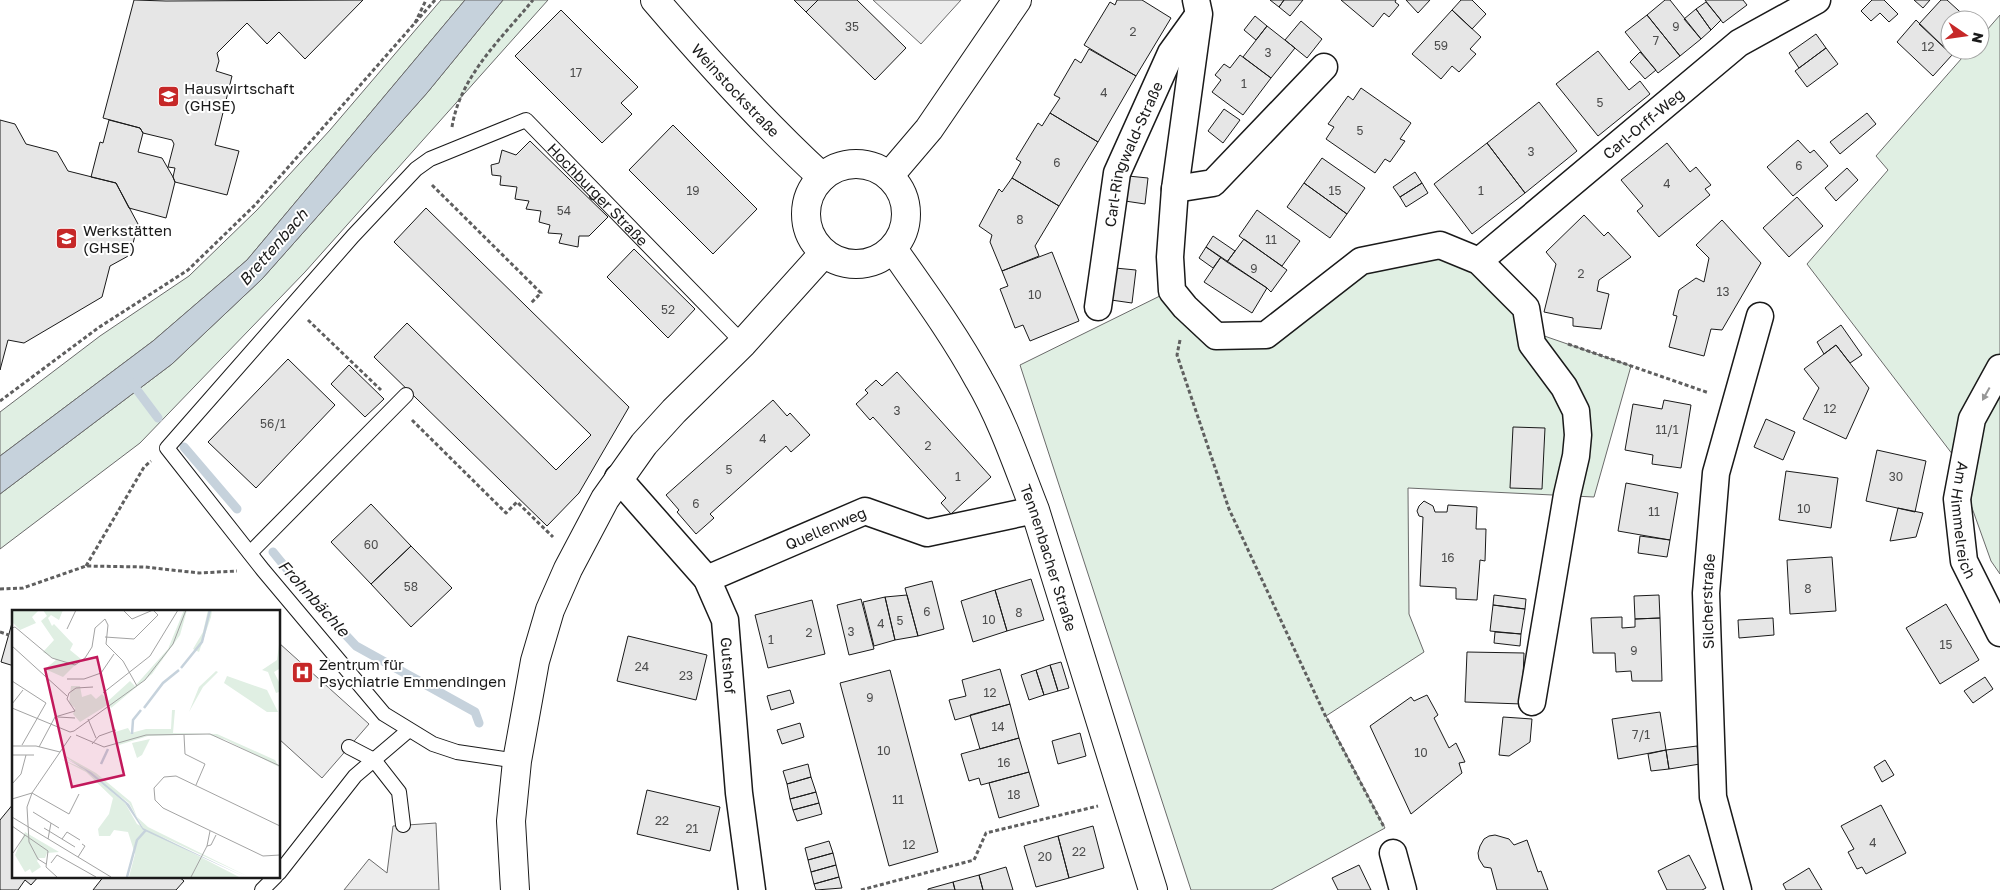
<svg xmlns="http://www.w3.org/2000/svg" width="2000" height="890" viewBox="0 0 2000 890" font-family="'Golos Text',sans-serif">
<rect width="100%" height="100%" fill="#fff"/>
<!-- green -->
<path fill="#e0efe3" stroke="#6a6a6a" d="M441 0H465L247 260 153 341 0 456V412L100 336 189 276 257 210 330 130Z
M503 0H548L305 272 140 443 0 549V494L172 364 262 279 427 93Z
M2000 15V574L1991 561 1971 505 1972 463 1953 455 1807 264 1888 170 1876 156 1969 50H1980V38Z
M1439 247 1478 265 1527 330 1631 366 1594 497 1408 488 1409 614 1424 652 1326 716 1385 828 1271 890H1191L1020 365 1170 291 1182 310 1265 338 1362 263Z"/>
<!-- parking -->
<path fill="#ededed" stroke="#6a6a6a" d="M873 0H961L921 44Z
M279 643 369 724 322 778 279 739Z
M436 823 439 890H344L369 859 387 873 393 826Z"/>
<!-- water -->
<path fill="#c6d2dc" stroke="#6a6a6a" d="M465 0H503L427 93 262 279 172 364 0 494V456L153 341 247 260Z"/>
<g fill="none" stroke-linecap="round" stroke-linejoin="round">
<!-- stream -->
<path stroke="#c6d2dc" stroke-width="9" d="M131 382 158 418
M184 447 237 509
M273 552 304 590 356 646 475 712 479 723"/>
</g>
<!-- building -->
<path fill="#e6e6e6" stroke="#1a1a1a" d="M134 0 166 1 363 0 305 59 279 32 267 44 247 23 217 53 219 61 216 71 232 76 215 145 239 151 227 195 175 182 173 177 175 168 168 167 174 144 172 140 143 133 140 128 103 118Z
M794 0H818L806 12Z
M818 0H857L906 48 875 80 806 12Z
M1117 0H1142L1171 18 1136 76 1084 45 1110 2 1115 5Z
M1270 0H1284L1279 7Z
M1284 0H1303L1290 16 1279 7Z
M1341 0H1396L1395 2 1399 5 1389 17 1384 13 1373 27Z
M1406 0H1430L1418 13Z
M1461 0H1472L1486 14 1472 29 1452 10Z
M1665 0H1670L1701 39 1680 56 1647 15Z
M1705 0H1743L1747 5 1723 23Z
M1872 0H1884L1898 14 1889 22 1880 13 1871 21 1861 11Z
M1914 0H1930L1923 8Z
M1941 0H1947L1969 20H1950V50H1957L1952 55 1919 24Z
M1706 2 1721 20 1711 30 1696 9Z
M1696 9 1711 30 1701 39 1684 19Z
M561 10 638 87 621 103 632 114 602 143 515 56Z
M1452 10 1481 37 1470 49 1476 54 1459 72 1452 66 1441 79 1412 54Z
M1647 15 1680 56 1658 73 1625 32Z
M1255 16 1267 26 1256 40 1244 30Z
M1916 20 1952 55 1933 76 1897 42Z
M1301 21 1322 39 1307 58 1285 40Z
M1267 26 1295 48 1271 78 1243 57Z
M1816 34 1826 48 1799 68 1789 53Z
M1826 48 1838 64 1807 87 1795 71Z
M1089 49 1136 76 1098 142 1050 113 1060 98 1054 95 1075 59 1081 63Z
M1598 51 1629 90 1640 81 1650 94 1598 136 1556 84Z
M1640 52 1656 70 1645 79 1630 62Z
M1240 55 1271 78 1243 115 1212 92 1221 80 1215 75 1224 64 1230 68Z
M1361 88 1411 123 1400 139 1405 141 1390 162 1385 159 1375 173 1326 139 1334 127 1328 124 1348 96 1353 100Z
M1539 102 1577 151 1525 193 1487 143Z
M1224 109 1240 120 1223 143 1208 131Z
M1050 113 1098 142 1059 206 1012 178 1021 162 1016 159 1038 123 1042 126Z
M1867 113 1876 124 1840 154 1830 142Z
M0 120 15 124 26 144 57 152 68 171 116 183 138 224 130 255 110 266 102 297 24 343 8 340 0 370Z
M109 120 140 128 143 133 138 152 162 158 173 177 175 182 166 218 129 208 116 183 91 177 100 142 103 143Z
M673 125 757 209 713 254 629 170Z
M1798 140 1810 153 1814 150 1828 166 1793 196 1767 167Z
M530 141 608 217 589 236H579L578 247 559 243 562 234 548 233 550 225 539 222 541 211 526 209 529 201 515 199 517 187 500 185 501 176 492 175 491 165 499 163 502 150 516 155Z
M1487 143 1525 193 1472 234 1434 184Z
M1667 143 1690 172 1696 167 1711 185 1705 189 1710 195 1659 237 1637 211 1643 206 1621 180Z
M1322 158 1365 188 1347 214 1304 183Z
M1847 168 1858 180 1836 201 1825 188Z
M1415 172 1422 183 1400 197 1393 187Z
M1128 176 1148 178 1145 204 1125 201Z
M1012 178 1059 206 1035 246 1039 256 1002 271 990 242 992 235 979 226 999 189 1002 192Z
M1304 183 1347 214 1330 238 1287 207Z
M1422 183 1428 193 1406 207 1400 197Z
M1797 197 1823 226 1789 257 1763 228Z
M426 208 629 407 579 493 547 526 374 357 407 323 556 470 591 435 394 242Z
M1257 210 1300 241 1282 266 1239 236Z
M1584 215 1604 236 1608 232 1631 257 1599 280 1597 291 1609 294 1601 329 1573 326V318L1544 312 1556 264 1546 252Z
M1722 220 1761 263 1722 330 1711 329 1704 356 1669 347 1677 316 1673 315 1679 290 1696 278 1704 282 1709 258 1696 245Z
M1213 236 1235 251 1227 262 1206 247Z
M1244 239 1287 270 1271 292 1267 288 1227 262Z
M1206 247 1221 257 1213 268 1199 258Z
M634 249 695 309 668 338 607 277Z
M1052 252 1079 321 1030 341 1023 325 1015 328 1000 289 1008 286 1002 271Z
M1221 257 1267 288 1252 313 1204 282Z
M1115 268 1136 270 1132 303 1111 300Z
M1841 325 1862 355 1850 363 1836 345 1824 354 1817 342Z
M1836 345 1869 388 1846 439 1803 419 1819 388 1804 369Z
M288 359 335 405 256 488 208 442Z
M349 365 384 399 365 417 331 384Z
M897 372 991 477 951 514 941 503 946 498 873 417 870 420 856 404 868 393 865 390 876 380 882 386Z
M773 400 787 416 790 413 810 435 791 452 786 446 710 514 714 518 696 534 677 512 679 510 666 495Z
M1664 400 1691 405 1681 468 1652 464 1653 455 1625 450 1633 404 1662 409Z
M1766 419 1795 432 1783 460 1754 447Z
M1513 427 1545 428 1542 489 1510 488Z
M1877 450 1926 461 1915 512 1866 501Z
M1786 471 1838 478 1831 528 1779 520Z
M1626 483 1678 493 1670 540 1618 531Z
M1424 501 1433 506 1435 512H1447L1448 505 1477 507 1476 529H1486L1485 561 1480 560 1477 600 1456 599V588L1420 586 1423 517 1419 516 1417 511 1419 506Z
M371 504 411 546 371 584 331 542Z
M1898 508 1923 513 1916 537 1890 541Z
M1640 536 1670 540 1667 557 1638 553Z
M411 546 452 588 411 627 371 584Z
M1832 557 1836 611 1790 614 1787 560Z
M1031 579 1044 620 1007 631 995 590Z
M932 581 944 629 918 636 905 588Z
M995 590 1007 631 973 642 961 601Z
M907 595 918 636 895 640 885 597Z
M1494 595 1526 599 1525 609 1493 605Z
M1659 595 1660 618 1635 619 1634 596Z
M885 597 895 640 874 646 863 602Z
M861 599 874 649 849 655 837 605Z
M812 600 825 654 768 668 755 615Z
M1946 604 1979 660 1940 684 1906 628Z
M1493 605 1525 609 1521 634 1490 631Z
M14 616V666L1 662Z
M1622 617V628L1635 627V619L1660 618 1662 681H1632L1631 671 1616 672 1615 653H1593L1591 618Z
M1773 618 1774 635 1739 638 1738 620Z
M1495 632 1521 634 1520 646 1494 643Z
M628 636 707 655 696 700 617 681Z
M1467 652 1524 653 1522 704 1465 702Z
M1061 662 1069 688 1058 691 1050 665Z
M1050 665 1058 691 1044 695 1036 670Z
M1000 669 1010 704 955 720 949 700 966 696 962 680Z
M890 670 938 852 889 866 840 683Z
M1036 670 1044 695 1029 700 1021 675Z
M1985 677 1993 689 1973 703 1964 691Z
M790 690 794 703 771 710 767 696Z
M1427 695 1438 715 1434 718 1449 748 1456 743 1465 762 1459 763 1462 773 1411 814 1370 726 1411 697 1414 701Z
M1010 704 1019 738 980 749 970 715Z
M1660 712 1666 750 1618 759 1612 719Z
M1503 717 1532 719 1530 742 1509 756 1499 755Z
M800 723 804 737 782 744 777 730Z
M1080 733 1086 756 1058 764 1052 741Z
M1019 738 1029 772 981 785 979 778 969 781 961 754Z
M1697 746 1700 764 1669 769 1666 750Z
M1666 750 1669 769 1651 771 1648 754Z
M1885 760 1894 775 1882 782 1874 767Z
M808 764 811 777 787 784 783 771Z
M1029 772 1039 806 999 818 989 783Z
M811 777 816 792 790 799 787 784Z
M647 790 720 807 710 851 637 834Z
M816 792 819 803 793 810 790 799Z
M14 803V876H39L31 885 25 880 18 890H0V820Z
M819 803 822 814 797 821 793 810Z
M1881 805 1906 853 1866 874 1862 867 1857 869 1848 852 1854 849 1841 826Z
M1093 826 1104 868 1069 878 1058 836Z
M1495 835 1509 839 1514 845 1527 840 1538 872 1541 871 1548 890H1497L1491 868 1484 867 1479 859 1478 853 1480 846 1484 839 1489 836Z
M1058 836 1069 878 1036 887 1024 846Z
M829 841 833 853 808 860 805 848Z
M833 853 836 865 811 872 808 860Z
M1689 855 1706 888 1702 890H1667L1658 871Z
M836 865 839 877 814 884 811 872Z
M1359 865 1371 890H1338L1332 878Z
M1006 867 1013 890H983L979 875Z
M1809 868 1822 890H1786L1783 884Z
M979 875 983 890H955L953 882Z
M104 876H178L184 881 176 890H93Z
M839 877 842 888 816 890 814 884Z
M953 882 955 890H928V889Z"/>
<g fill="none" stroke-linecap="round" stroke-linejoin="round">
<defs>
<g id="lane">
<path d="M250 553 406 395"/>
<path d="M349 747 374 760 399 792 403 825"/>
<path id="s1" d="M517 761 457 752 433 744 384 714 263 570 167 448 353 236 416 169 430 159 526 120 743 343"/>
<path d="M279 873 355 776 409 730"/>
<path d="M262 890 276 876"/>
</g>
<g id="street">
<path d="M1196 0 1199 14 1175 189 1170 257 1172 291 1185 307 1216 336 1266 335 1361 261 1440 245 1479 261 1526 308 1532 344 1564 387 1576 411 1578 435 1576 456 1567 495 1532 702"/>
<path d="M1175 189 1213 183 1324 67"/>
<path id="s2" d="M1479 261 1739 43 1817 0"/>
<path id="s3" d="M1098 307 1117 173 1171 53 1197 17"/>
<path id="s4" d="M2000 368 1972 419 1957 499 1964 561 2000 633"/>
<path id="s5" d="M618 478 707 579 725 620 739 793 752 890"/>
<path id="s6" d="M707 579 865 511 927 533 1035 510"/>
<path d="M1393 853 1403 890"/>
<path id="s7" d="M1738 890 1713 797 1706 593 1716 473 1760 316"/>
</g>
<g id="secondary">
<path id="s8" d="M655 0C708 62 762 122 822 177"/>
<circle cx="856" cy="214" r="50"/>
<path d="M889 176 929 129 1017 0"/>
<path id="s9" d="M893 249C923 292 954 334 979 380 1003 421 1018 467 1035 510L1153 890"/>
<path d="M515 890 511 821 517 761 535 661 550 610 568 569 605 499 644 444 674 411 743 343 824 253"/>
</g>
</defs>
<!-- lane casing -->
<use href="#lane" stroke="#1a1a1a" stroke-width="16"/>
<!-- street casing -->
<use href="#street" stroke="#1a1a1a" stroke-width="29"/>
<!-- secondary casing -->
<use href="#secondary" stroke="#1a1a1a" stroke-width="30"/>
<!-- path -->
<path stroke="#5f5f5f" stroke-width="3" stroke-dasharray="4 2.5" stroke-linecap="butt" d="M415 23 426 0
M452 127C460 76 502 38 533 0
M432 185 541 293 531 303
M308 320 381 390
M1180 340 1177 355 1229 509 1325 715 1384 827
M1568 344 1709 393
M0 401 98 328 188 270 255 205 435 0
M412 420 506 513 517 502 553 537
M86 566 144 467 151 461
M0 589 23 588 86 566 145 567 199 573 237 571
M0 632 9 635
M861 890 974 860 986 833 1098 806"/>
<!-- lane -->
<use href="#lane" stroke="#fff" stroke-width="14"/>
<!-- street -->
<use href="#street" stroke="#fff" stroke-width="26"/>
<!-- secondary -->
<use href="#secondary" stroke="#fff" stroke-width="28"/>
</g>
<!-- one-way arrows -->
<defs><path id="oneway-solid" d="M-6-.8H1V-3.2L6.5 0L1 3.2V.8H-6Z" transform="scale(1.25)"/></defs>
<use fill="#989898" href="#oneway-solid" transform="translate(1986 394) rotate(119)"/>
<!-- icons -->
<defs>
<symbol id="school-square" viewBox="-11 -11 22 22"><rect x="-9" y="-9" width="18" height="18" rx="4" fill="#c62828" stroke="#fff"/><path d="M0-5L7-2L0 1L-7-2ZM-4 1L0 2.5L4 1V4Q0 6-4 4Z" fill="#fff"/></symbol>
<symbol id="hospital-square" viewBox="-11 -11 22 22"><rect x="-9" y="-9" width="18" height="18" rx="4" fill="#c62828" stroke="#fff"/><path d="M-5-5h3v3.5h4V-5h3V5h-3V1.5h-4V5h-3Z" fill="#fff"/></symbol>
</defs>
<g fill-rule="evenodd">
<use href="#school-square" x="156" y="84" width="25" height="25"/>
<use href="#school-square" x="54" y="226" width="25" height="25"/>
<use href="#hospital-square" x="290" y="660" width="25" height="25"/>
</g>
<g text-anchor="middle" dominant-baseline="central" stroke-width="4" stroke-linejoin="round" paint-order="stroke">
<!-- number labels -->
<g font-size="12" fill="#4d4d4d">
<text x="852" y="26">35</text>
<text x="1676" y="26">9</text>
<text x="1133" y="31">2</text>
<text x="1656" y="40">7</text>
<text x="1441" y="45">59</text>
<text x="1928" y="46">12</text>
<text x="1268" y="52">3</text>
<text x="576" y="72">17</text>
<text x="1244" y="83">1</text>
<text x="1104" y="92">4</text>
<text x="1600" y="102">5</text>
<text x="1360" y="130">5</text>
<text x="1531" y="151">3</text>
<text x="1057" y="162">6</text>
<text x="1799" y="165">6</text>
<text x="1667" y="183">4</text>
<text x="693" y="190">19</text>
<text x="1335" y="190">15</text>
<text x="1481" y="190">1</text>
<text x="564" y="210">54</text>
<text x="1020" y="219">8</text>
<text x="1271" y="239">11</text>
<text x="1254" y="268">9</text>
<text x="1581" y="273">2</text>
<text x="1723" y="291">13</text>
<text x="1035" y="294">10</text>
<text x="668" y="309">52</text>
<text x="1830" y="408">12</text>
<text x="897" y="410">3</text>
<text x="273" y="423">56/1</text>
<text x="1667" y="429">11/1</text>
<text x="763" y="438">4</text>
<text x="928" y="445">2</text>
<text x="729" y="469">5</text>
<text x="958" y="476">1</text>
<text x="1896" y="476">30</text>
<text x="696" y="503">6</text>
<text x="1804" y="508">10</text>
<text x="1654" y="511">11</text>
<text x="371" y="544">60</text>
<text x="1448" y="557">16</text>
<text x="411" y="586">58</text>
<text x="1808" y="588">8</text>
<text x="927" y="611">6</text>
<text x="1019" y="612">8</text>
<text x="989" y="619">10</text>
<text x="900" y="620">5</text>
<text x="881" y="623">4</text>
<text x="851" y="631">3</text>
<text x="809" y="632">2</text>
<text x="771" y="639">1</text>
<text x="1946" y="644">15</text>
<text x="1634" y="650">9</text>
<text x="642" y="666">24</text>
<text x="686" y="675">23</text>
<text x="990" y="692">12</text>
<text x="870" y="697">9</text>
<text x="998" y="726">14</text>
<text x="1641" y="734">7/1</text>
<text x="884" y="750">10</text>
<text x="1421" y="752">10</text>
<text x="1004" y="762">16</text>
<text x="1014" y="794">18</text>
<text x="898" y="799">11</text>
<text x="662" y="820">22</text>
<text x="692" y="828">21</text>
<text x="1873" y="842">4</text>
<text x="909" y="844">12</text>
<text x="1079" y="851">22</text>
<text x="1045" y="856">20</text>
</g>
<!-- poi labels -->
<g font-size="15" fill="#1a1a1a" stroke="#fff" text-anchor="start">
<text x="184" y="88">Hauswirtschaft<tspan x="184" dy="17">(GHSE)</tspan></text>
<text x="83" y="230">Werkstätten<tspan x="83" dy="17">(GHSE)</tspan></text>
<text x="319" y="664">Zentrum für<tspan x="319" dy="17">Psychiatrie Emmendingen</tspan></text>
</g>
<!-- street labels -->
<g font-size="15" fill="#1a1a1a" stroke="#fff">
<text stroke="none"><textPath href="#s8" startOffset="121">Weinstockstraße</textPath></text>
<text stroke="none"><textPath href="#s2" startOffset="214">Carl-Orff-Weg</textPath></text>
<text stroke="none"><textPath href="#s3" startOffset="158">Carl-Ringwald-Straße</textPath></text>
<text stroke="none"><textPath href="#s1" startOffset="1085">Hochburger Straße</textPath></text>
<text stroke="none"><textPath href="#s4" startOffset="161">Am Himmelreich</textPath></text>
<text stroke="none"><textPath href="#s6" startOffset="129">Quellenweg</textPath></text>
<text stroke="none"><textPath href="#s9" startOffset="348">Tennenbacher Straße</textPath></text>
<text stroke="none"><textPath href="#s7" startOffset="292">Silcherstraße</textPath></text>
<text stroke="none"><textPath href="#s5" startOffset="225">Gutshof</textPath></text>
</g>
<!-- water labels -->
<g font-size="16" font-style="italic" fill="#1a1a1a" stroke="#fff">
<text transform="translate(273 247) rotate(-49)">Brettenbach</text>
<text transform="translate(314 598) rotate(48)">Frohnbächle</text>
</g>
</g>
<!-- overview -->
<g transform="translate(12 610)">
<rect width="268" height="268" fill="#fff"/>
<path d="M0 0H27L20 7 24 13 8 20 0 12ZM31 0H51L47 10 39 5 36 8 40 16 42 14 61 34 58 40 69 49 51 67 33 59 44 50 31 42 42 30 29 11 35 6ZM172 0H175L168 25 140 64 99 98 97 94 68 112 61 104 63 98 57 93 59 76H68L70 87 79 84 84 89 90 84 96 91 118 71 123 76 156 39ZM196 0H200L199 7 187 42 181 39 191 22ZM267 35V59L262 62 267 72V82L264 83 256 62 250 60 265 50ZM204 61 206 62 191 77 177 102 187 77ZM215 66 255 80 266 102H255L212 73ZM160 100H163L161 123 205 124 263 150 267 157 214 130 195 124 136 126 107 135 103 122 116 118 119 123 134 119H159ZM138 129 130 145 125 148 120 133ZM50 144 84 163 119 192 125 207 136 217 237 267 131 218 117 193ZM47 148 72 159 113 193 125 214 227 267H117L123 244 116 222 102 220 98 226H87L86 219 97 204 101 188 74 162ZM13 222 47 242 35 243 33 248H27L25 251 29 257 20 263 18 259 13 262 3 245Z" fill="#e0efe3"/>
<path d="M49 146 79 162 117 194 131 218 233 267 131 220 113 193 72 159Z" fill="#c6d2dc"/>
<path fill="none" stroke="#c6d2dc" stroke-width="2.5" d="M169 58 190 32 198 0M132 98 151 73 167 60M120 124 121 110 129 100M89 154 96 139M115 267 125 230 134 220"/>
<path fill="none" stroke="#a3a3a3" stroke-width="1" d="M0 18 3 17 40 48 63 55 73 48 80 37 83 18 93 9 96 15 94 34 111 51 125 76M55 19 64 0M93 27 122 29 146 5 141 0 120 9 111 0M0 36 55 86M55 69H72L89 63 102 44M0 71 34 93 10 135M91 83 138 46 166 0M0 94 11 80M0 98 58 122 62 121M46 107 63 108M76 109 84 128M62 121 133 70 161 34 174 0M64 125 92 137 134 125 198 124 268 156M172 125 173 144 193 154 184 175M80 134 87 126 104 120M0 136H24L48 142M27 137 43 107 63 101 55 89 57 83 64 78 81 77M0 145H22M0 174 9 164 14 145M20 183 57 204 67 184M0 189 20 183M21 202 47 218M0 207 99 267M0 216 36 241 34 257 45 267M268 216 164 166 152 167 142 178 143 190 151 198 251 246 268 245M32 218 63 237M36 229 39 213M50 229 55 222 68 230M195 236 199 235 204 225M195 236 198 221M1 243 13 225M66 247 73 236 70 234M39 253 45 245 84 267M34 254 26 249 17 232 15 197 20 183 59 126M179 267 195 236"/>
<path fill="#c2185b" fill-opacity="0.15" stroke="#c2185b" stroke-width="2.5" d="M85 47 112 165 60 177 33 59Z"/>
<rect width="268" height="268" fill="none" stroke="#1a1a1a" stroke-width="2.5"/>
</g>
<!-- north arrow -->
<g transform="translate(1965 35) rotate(103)"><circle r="24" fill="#ffffff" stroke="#a3a3a3"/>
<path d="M0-4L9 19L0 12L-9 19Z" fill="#c62828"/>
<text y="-8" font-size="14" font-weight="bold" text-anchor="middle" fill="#1a1a1a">N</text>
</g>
</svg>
